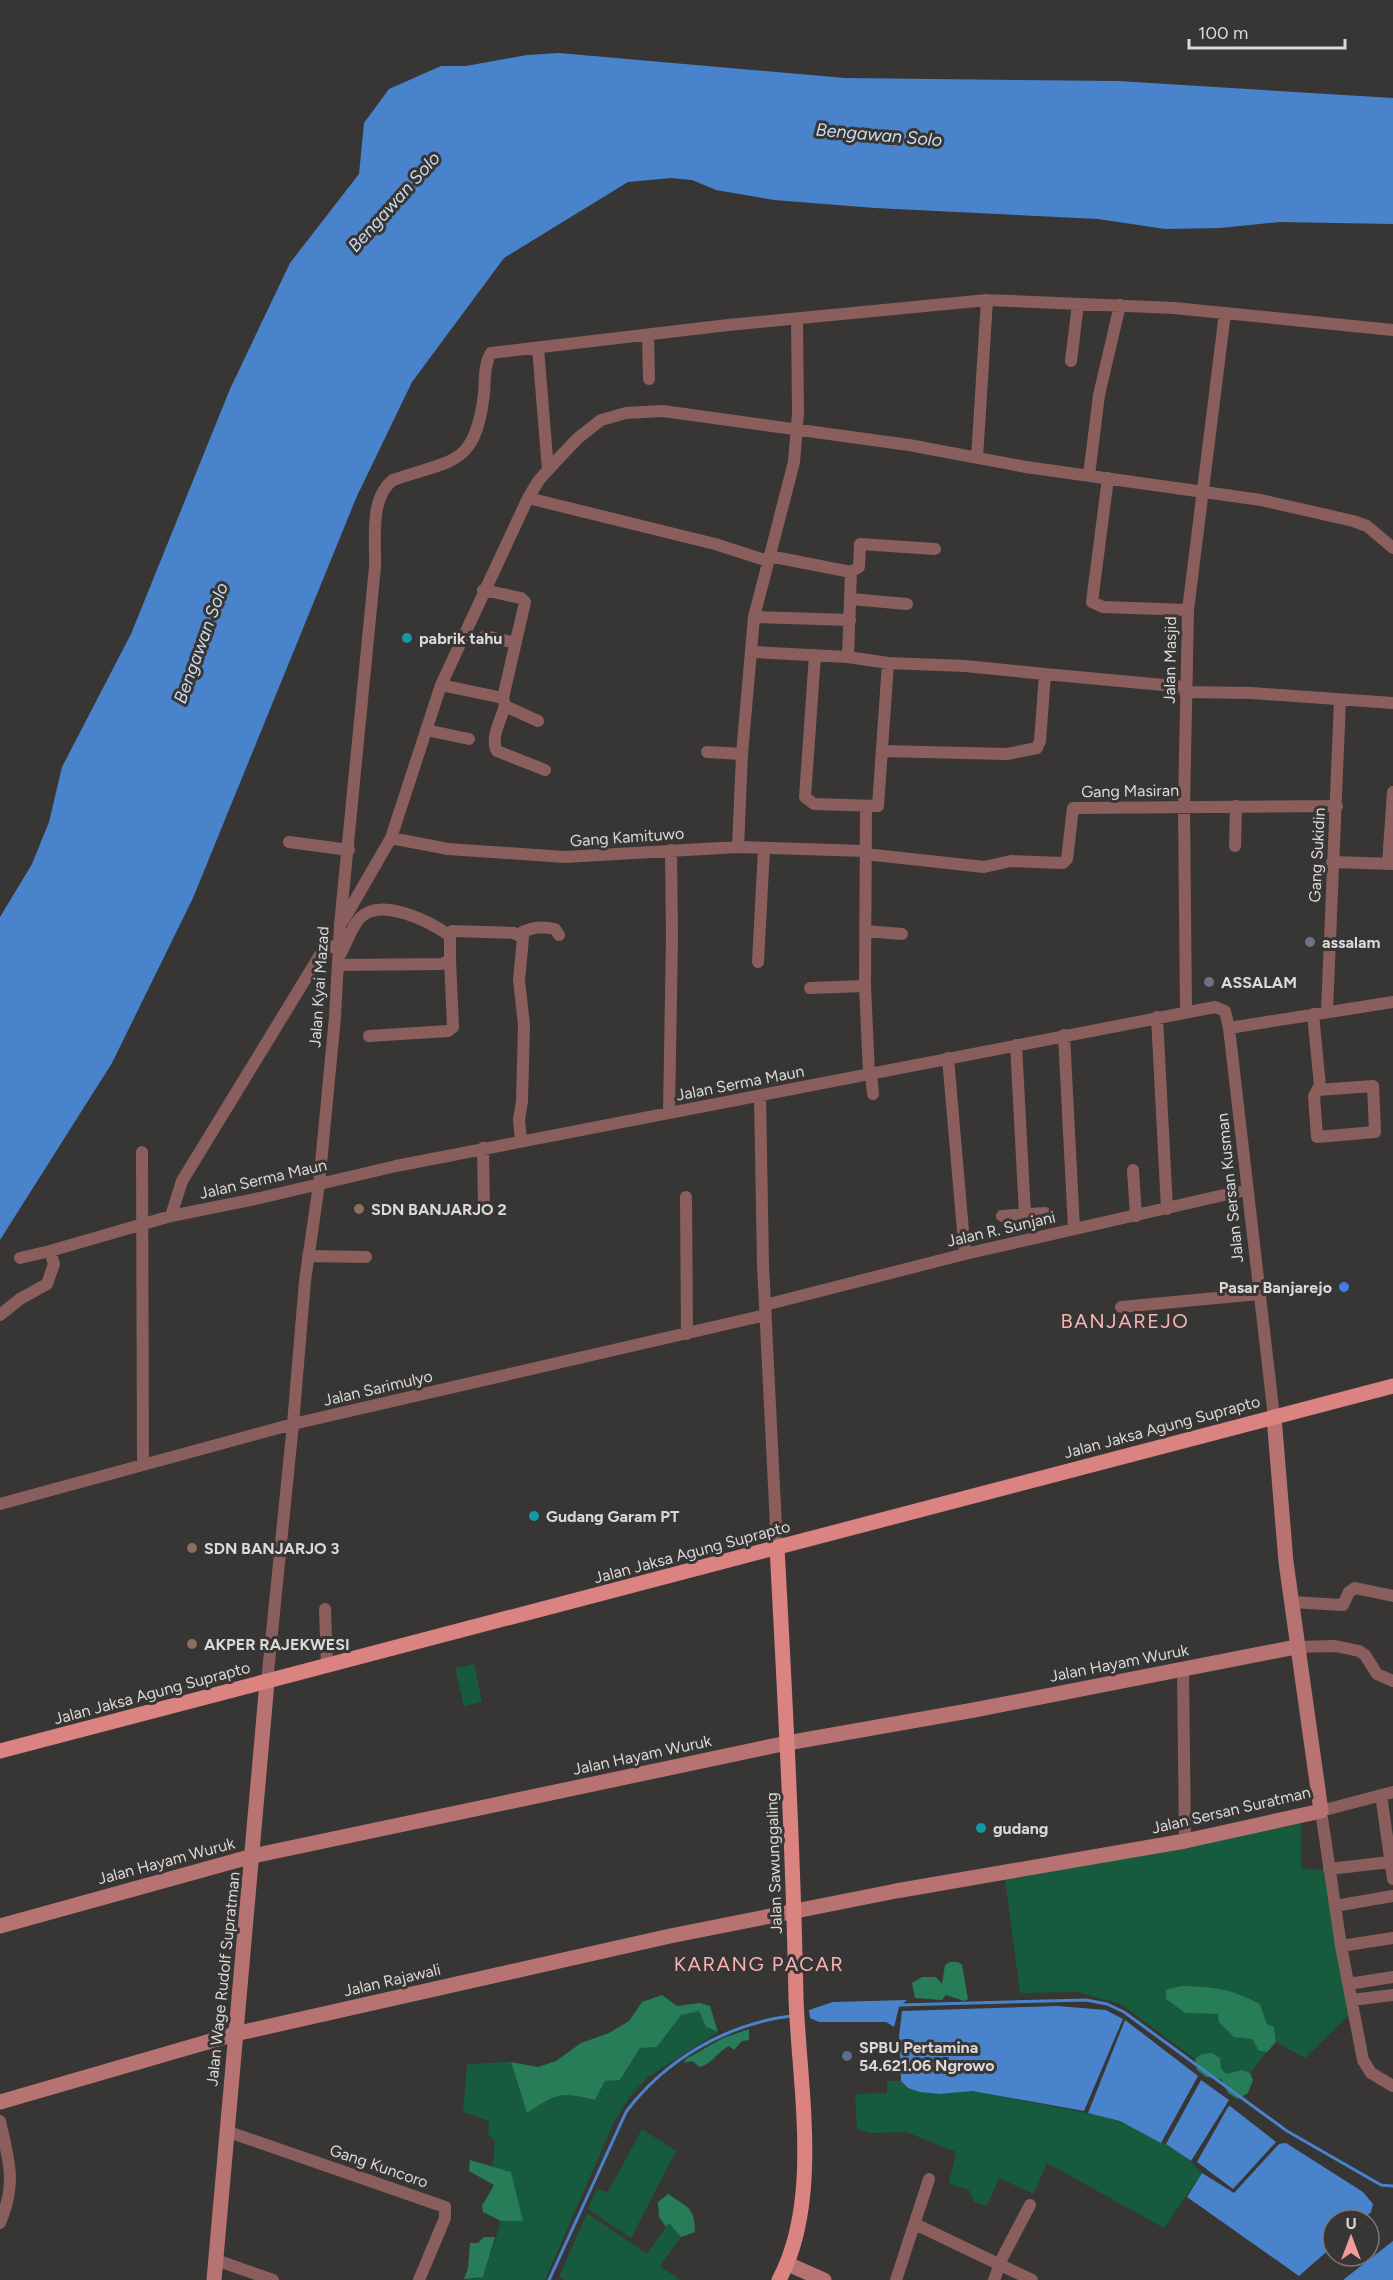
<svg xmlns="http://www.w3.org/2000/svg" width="1393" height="2280" viewBox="0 0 1393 2280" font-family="Figtree,sans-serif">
<rect width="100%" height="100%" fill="#373634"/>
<!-- green -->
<path fill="#165b3e" d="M474 1664 482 1702 464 1706 455 1668Z
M1301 1824V1868L1327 1871 1349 2015 1305 2058 1276 2042 1274 2027 1267 2024 1260 2004C1231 1989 1213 1986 1181 1986L1166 1999 1185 2013 1219 2014 1252 2039 1259 2051 1267 2052 1250 2073 1242 2070 1227 2074 1221 2068 1220 2058C1210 2052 1204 2053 1195 2059L1121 2004 1077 1992 1020 1993 1005 1878Z
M699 2011 706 2027 718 2032 648 2077 630 2096 614 2122 545 2280H463L483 2277 501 2221H522L511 2172 493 2167 495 2141 488 2134 489 2121 463 2112 467 2064 511 2062 527 2113C556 2094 561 2091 595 2100L605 2081 620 2080 640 2048 657 2047 681 2015Z
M887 2081H901L908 2088 940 2094 972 2091 1103 2116C1137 2127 1177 2146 1202 2173L1164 2228 1047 2163 1034 2194 999 2178 987 2206 974 2202 969 2190 949 2184 956 2152 906 2132 871 2133 857 2129 855 2094 887 2093Z
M642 2129 676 2151 631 2238 588 2209 596 2189 608 2192Z
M587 2213 647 2254 669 2223 681 2237 660 2266 680 2280H565L559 2277Z"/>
<!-- forest -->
<path fill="#267d57" d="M950 1962H958L962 1965 968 1999 964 2001 946 1995 942 2000 915 1998 912 1983 922 1977H936L942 1984 945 1965Z
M1181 1986C1214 1986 1231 1989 1260 2004L1267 2024 1274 2027 1276 2042 1267 2052 1259 2051 1252 2039 1234 2037 1219 2022 1218 2014 1185 2013 1166 1999V1990Z
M662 1995 677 2006 700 2003 710 2006 718 2032 706 2027 699 2011 681 2015 657 2047 640 2048 620 2080 605 2081 595 2100C560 2091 556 2094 527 2113L511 2062 538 2067 556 2061 581 2043 609 2033 629 2021 642 2002Z
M749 2029V2040L742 2041 734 2050 729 2046C717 2052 713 2063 700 2067L692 2061 684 2063 686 2059 723 2038Z
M1212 2053 1220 2058 1221 2068 1226 2074 1242 2070 1250 2073 1253 2080 1248 2093 1238 2099 1228 2093 1221 2079 1206 2077 1197 2070 1195 2059 1202 2054Z
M470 2160 511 2172 523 2221H501L483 2212 482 2206 494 2185 469 2171Z
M668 2194C687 2207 695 2207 695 2232L681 2237 669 2223 666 2227 659 2217 658 2202Z
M484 2237H495L483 2277 464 2279 468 2268 470 2243H478Z"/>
<!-- water -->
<path fill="#4983cc" d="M559 53 845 78 1118 81 1393 98V224L1280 222 1220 228 1165 229 1098 219 875 208 774 200 716 190 692 180 671 178 628 182 504 258 412 382 357 496 193 898 112 1063 0 1240V917L32 864 49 822 62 767 131 634 230 389 290 263 359 174 364 123 389 89 441 66H466L527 55Z
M907 2000 899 2007 894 2027 886 2022H819L810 2018 809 2010 833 2002Z
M1058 2006 1106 2010 1123 2019 1084 2111 972 2091 940 2094 920 2092 908 2088 901 2081 899 2036 902 2011Z
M1125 2020 1198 2076 1161 2143 1120 2121 1088 2113Z
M1201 2080 1229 2100 1191 2161 1166 2144Z
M1230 2106 1276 2142 1233 2189 1197 2162 1228 2107Z
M1286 2143 1363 2192 1373 2204 1371 2212 1362 2220H1333V2246L1299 2276 1187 2197 1202 2173 1234 2193 1279 2144Z
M1393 2241V2280H1343Z"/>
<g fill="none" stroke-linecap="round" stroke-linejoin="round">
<!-- stream -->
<path stroke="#4983cc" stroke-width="3" d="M899 2005 1086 2000 1107 2004 1124 2012 1287 2131 1381 2185 1393 2186
M549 2280 626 2112C665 2060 726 2024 791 2016"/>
<!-- street -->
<path stroke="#8a5e5c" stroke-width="12" d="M648 335 649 379
M538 348 548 470
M1071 361 1078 304
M977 458 987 300
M1089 475 1099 395 1120 305
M1108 478 1092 602 1103 607 1188 610
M528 498 715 544 768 561
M769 556 851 572 859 567 860 544 935 549
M483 590 521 598 525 602 503 698 505 706 538 721
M851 599 907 604
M754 617 850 620
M485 636 516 643
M753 652 848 657 888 663 965 666 1045 674
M815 655 805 797 814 804 878 806 888 663
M848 657 851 572
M441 685 503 698
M1185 692 1251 693 1393 703
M505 706C501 719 490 739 497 751L545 770
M426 730 469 739
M882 751 1007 754 1037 748 1040 741 1045 674 1185 687
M707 752 742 754
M866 807 865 986 869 1074
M391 838 448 849 565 857 738 847 865 851
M289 842 349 850
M1235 846 1236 806
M738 847 742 754 754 617 794 462 798 413 797 320
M865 854 984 867 1011 861 1063 863 1067 859 1073 808 1337 806
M1332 862 1393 864
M1388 864 1393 792
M343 921 391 838 441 685 528 498 539 480 558 459 578 438 601 420 626 413 663 411 909 445 1026 467 1261 500 1353 521 1367 526 1393 548
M865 931 902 934
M519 934C530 927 542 926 555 929L559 935
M340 955C346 944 351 928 360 918 380 896 431 922 450 936
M758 962 764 849
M338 965 442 964 450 960V936L452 931 514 933 523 938 519 980 524 1025 522 1101 519 1120 521 1141
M810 988 865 986
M1186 1011 1184 807 1188 610 1225 313
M1327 1011 1340 700
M1313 1014 1320 1086 1314 1096 1317 1137 1375 1132 1373 1086 1317 1090
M1157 1017 1167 1209
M1229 1028 1393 1002
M1064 1035 1074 1229
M369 1036 448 1031 453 1027 450 960
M1016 1045 1025 1214
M948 1058 965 1254
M871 1074 873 1094
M760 1096 763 1265 777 1547
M669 1113 672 936 671 850
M483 1148 484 1208
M142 1152 143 1465
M1133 1170 1136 1216
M686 1197 687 1334
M171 1216 182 1181 325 947 336 946 338 950
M1002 1216 1045 1213
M308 1256 366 1257
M20 1258 50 1251
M765 1305 965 1254 1246 1190
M1121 1307 1259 1294
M0 1315 20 1299 47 1284 54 1264 50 1251 171 1216 260 1198 396 1166 1215 1007 1225 1011 1229 1028 1274 1417
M0 1504 293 1424 766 1315
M1291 1602 1343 1605 1349 1592 1355 1588 1393 1596
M325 1609 327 1666
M1296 1647 1335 1646 1359 1651 1365 1655 1377 1674 1393 1681
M1183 1669 1185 1841
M267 1682 293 1424 305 1281 319 1184 335 1017 340 925 375 567C376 541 369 498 393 480 453 459 475 467 484 394 485 381 484 364 491 353L728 325 987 300 1174 308 1393 330
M1393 1792 1321 1811 1341 1946 1363 2060 1371 2073 1393 2086
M1381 1795 1393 1879
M1329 1869 1390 1862
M1335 1906 1393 1896
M1341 1946 1393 1938
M1349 1984 1393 1977
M1352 2000 1393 1995
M0 2121C9 2162 17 2183 0 2223
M226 2131 445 2207V2218L419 2280
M915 2224 1032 2280
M216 2260 273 2280
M999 2264 1030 2205
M896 2280 929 2179
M994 2280 1000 2264"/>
<!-- secondary -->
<path stroke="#b77371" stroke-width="15" d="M0 1926 253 1856 787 1743 974 1710 1296 1647
M0 2102 235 2034 670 1936 896 1891 1185 1841 1321 1811 1286 1562 1274 1417
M788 2264 824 2280
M214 2280 267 1682"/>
<!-- primary -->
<path stroke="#da8380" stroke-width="15" d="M777 1547C785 1698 793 1847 796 1998 799 2086 822 2200 779 2280
M0 1751 1393 1386"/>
</g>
<!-- markers -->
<g fill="#0f9aa8" stroke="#373634" stroke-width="2">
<circle cx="407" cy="638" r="6"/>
<circle cx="534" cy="1516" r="6"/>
<circle cx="981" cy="1828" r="6"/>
</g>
<g fill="#6b7280" stroke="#373634" stroke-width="2">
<circle cx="1310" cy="942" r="6"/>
<circle cx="1209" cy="982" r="6"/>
</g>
<g fill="#8d6e63" stroke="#373634" stroke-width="2">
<circle cx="359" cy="1209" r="6"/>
<circle cx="192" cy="1548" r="6"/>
<circle cx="192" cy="1644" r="6"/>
</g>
<circle fill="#3f7fe0" stroke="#373634" stroke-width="2" cx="1344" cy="1287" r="6"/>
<circle fill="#5c6f8a" stroke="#373634" stroke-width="2" cx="847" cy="2056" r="6"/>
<g text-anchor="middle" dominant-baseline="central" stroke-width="6" stroke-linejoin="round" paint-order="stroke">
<!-- poi labels -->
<g font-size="16" font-weight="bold" fill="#dad9d8" stroke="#373634" text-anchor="start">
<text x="419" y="638">pabrik tahu</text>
<text x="1322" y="942">assalam</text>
<text x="1221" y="982">ASSALAM</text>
<text x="371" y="1209">SDN BANJARJO 2</text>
<text x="1332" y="1287" text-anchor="end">Pasar Banjarejo</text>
<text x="546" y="1516">Gudang Garam PT</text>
<text x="204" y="1548">SDN BANJARJO 3</text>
<text x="204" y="1644">AKPER RAJEKWESI</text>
<text x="993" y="1828">gudang</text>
<text x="859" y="2047">SPBU Pertamina<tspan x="859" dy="18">54.621.06 Ngrowo</tspan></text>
</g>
<!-- street labels -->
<g font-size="16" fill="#dad9d8" stroke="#373634">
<text transform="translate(1170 660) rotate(-89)">Jalan Masjid</text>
<text transform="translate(1130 791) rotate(-1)">Gang Masiran</text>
<text transform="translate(627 837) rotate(-4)">Gang Kamituwo</text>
<text transform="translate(1317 855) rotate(-87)">Gang Sukidin</text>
<text transform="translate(319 987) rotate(-86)">Jalan Kyai Mazad</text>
<text transform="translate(740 1083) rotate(-11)">Jalan Serma Maun</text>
<text transform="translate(263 1179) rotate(-13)">Jalan Serma Maun</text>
<text transform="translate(1230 1188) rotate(-96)">Jalan Sersan Kusman</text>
<text transform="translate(1001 1229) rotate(-13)">Jalan R. Sunjani</text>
<text transform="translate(378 1388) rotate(-13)">Jalan Sarimulyo</text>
<text transform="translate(1162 1427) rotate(-15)">Jalan Jaksa Agung Suprapto</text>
<text transform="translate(692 1552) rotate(-15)">Jalan Jaksa Agung Suprapto</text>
<text transform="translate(1119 1663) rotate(-11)">Jalan Hayam Wuruk</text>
<text transform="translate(152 1693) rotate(-15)">Jalan Jaksa Agung Suprapto</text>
<text transform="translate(642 1755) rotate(-12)">Jalan Hayam Wuruk</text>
<text transform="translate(1231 1810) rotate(-13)">Jalan Sersan Suratman</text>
<text transform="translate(166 1861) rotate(-15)">Jalan Hayam Wuruk</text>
<text transform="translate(774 1863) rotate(-92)">Jalan Sawunggaling</text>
<text transform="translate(223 1979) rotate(-84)">Jalan Wage Rudolf Supratman</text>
<text transform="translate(392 1980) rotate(-13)">Jalan Rajawali</text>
<text transform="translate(379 2166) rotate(19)">Gang Kuncoro</text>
</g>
<!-- water labels -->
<g font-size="18" font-style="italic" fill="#ccdbef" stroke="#373634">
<text transform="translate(879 135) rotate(5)">Bengawan Solo</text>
<text transform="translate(394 202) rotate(-48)">Bengawan Solo</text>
<text transform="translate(201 643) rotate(-70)">Bengawan Solo</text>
</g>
<!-- quarter labels -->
<g font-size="20" letter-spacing="1.5" fill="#f8b3b3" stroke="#373634">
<text x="1125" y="1321">BANJAREJO</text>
<text x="759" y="1964">KARANG PACAR</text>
</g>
</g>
<!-- north arrow -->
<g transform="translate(1351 2238)"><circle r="28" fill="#373634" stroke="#787776" stroke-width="1.5"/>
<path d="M0-4.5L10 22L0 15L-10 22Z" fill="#f59b9c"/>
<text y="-9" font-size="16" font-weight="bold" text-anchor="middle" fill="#dad9d8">U</text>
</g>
<!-- scale -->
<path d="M1189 39v9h156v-9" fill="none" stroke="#dad9d8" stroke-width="3"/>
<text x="1198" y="39" font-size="18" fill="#dad9d8" stroke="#373634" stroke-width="4.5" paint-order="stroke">100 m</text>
</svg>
